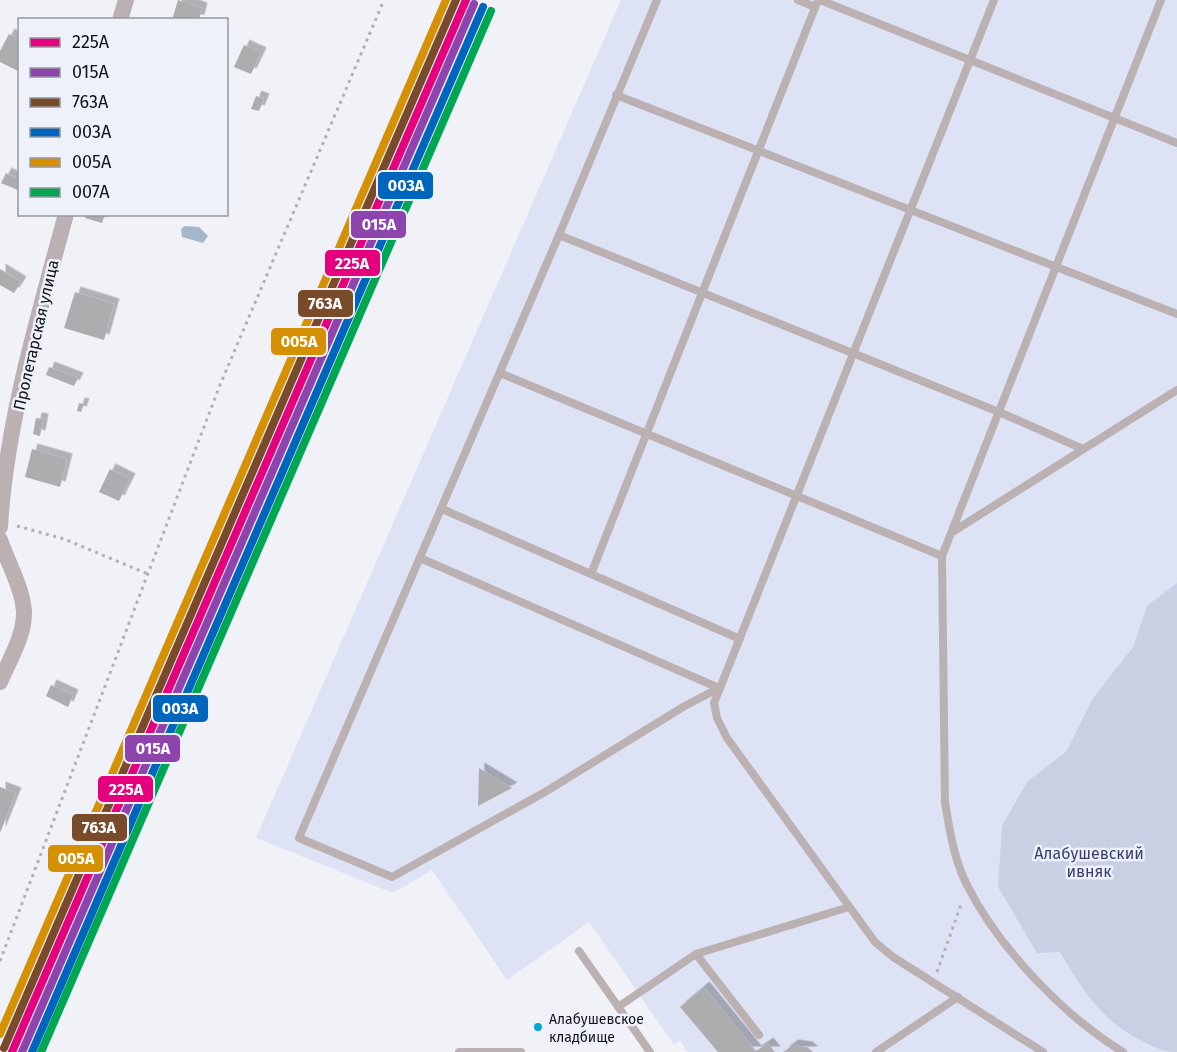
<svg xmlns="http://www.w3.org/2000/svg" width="1177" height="1052" viewBox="0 0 1177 1052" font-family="'Fira Sans',sans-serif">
<defs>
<filter id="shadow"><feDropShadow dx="5.5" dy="-5.5" stdDeviation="0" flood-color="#0004"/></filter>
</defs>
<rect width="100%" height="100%" fill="#f1f2f7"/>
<!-- green -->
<path fill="#dde2f4" d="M621 0H1177V1052H688L680 1041 674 1045 589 922 507 980 432 870 393 893 256 838Z"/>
<!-- forest -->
<path fill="#cacfe3" d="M1177 583V1052C1163 1052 1154 1047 1142 1041 1100 1020 1084 991 1060 952L1037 953 998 887 1002 826 1027 782 1067 751 1093 698 1133 647 1147 606Z"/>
<!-- water -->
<path fill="#a5b6c9" d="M185 226 199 227 208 236 203 243 182 237 181 229Z"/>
<!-- building -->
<path fill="#adacaf" filter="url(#shadow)" d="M178 0 202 8 199 20H172Z
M9 34 20 40V72L0 62V51Z
M244 45 261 53 251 74 234 67Z
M256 96 264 99 259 111 251 109Z
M6 173 20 180V191L1 183Z
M86 214H105L102 223 85 218Z
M0 269 21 282 14 293 0 285Z
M75 292 114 304 104 340 64 328Z
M49 367 78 378 74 386 46 375Z
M79 403 84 404 81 412 77 411Z
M36 418 43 419 40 436 33 434Z
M32 449 67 459 60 487 25 477Z
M110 469 130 479 119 501 99 492Z
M51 685 73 695 68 707 46 696Z
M479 768 512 788 478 806Z
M0 787 16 793 0 833Z
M704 987 756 1051 768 1043 775 1052H718L680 1007Z
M793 1045 807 1047 813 1052H783Z"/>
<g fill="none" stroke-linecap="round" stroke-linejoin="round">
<!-- path -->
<path stroke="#b5afb2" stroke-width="3" stroke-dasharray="3 4.5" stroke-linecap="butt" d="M17 526 64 539 148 574
M0 961 220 385 384 0
M937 972 962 902"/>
<!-- lane -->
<path stroke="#bbb1b3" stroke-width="8" d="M657 0 559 235 299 838 392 877 545 792 683 707 719 688
M798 0 815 7
M820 0 1177 143
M994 0 714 703 717 718 727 738 875 942 893 957 1043 1052
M616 95 1177 314
M559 235 999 412 1083 449
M500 373 942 556
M442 509 740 639
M954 531 1177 390
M420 558 719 688
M591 574 818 0
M579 951 650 1052
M696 954 759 1035
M618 1007 696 954 849 907
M459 1052H521
M876 1052 958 997
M1123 1052C1064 1016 999 948 968 887 954 861 950 831 945 803L942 556 1161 0"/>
<!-- street -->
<path stroke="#bbb1b3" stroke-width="16" d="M120 20 126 0
M0 527C6 423 39 314 66 214
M0 540C8 563 22 587 24 611 25 635 9 661 0 682"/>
<defs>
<path id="rail-1" d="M12 1052 466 0"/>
<path id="rail-2" d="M22 1052 474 4"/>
<path id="rail-3" d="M4 1048 456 0"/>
<path id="rail-4" d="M32 1052 483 7"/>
<path id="rail-5" d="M0 1034 446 0"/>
<path id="rail-6" d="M41 1052 491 11"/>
</defs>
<!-- rail-1 casing -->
<use href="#rail-1" stroke="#eef0fa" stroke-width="12"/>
<!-- rail-2 casing -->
<use href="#rail-2" stroke="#eef0fa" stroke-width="12"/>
<!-- rail-3 casing -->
<use href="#rail-3" stroke="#eef0fa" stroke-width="12"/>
<!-- rail-4 casing -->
<use href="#rail-4" stroke="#eef0fa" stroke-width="12"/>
<!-- rail-5 casing -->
<use href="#rail-5" stroke="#eef0fa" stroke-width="12"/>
<!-- rail-6 casing -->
<use href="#rail-6" stroke="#eef0fa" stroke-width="12"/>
<!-- rail-1 -->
<use href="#rail-1" stroke="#e5007d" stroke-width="8"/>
<!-- rail-2 -->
<use href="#rail-2" stroke="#8e44ad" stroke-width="8"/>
<!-- rail-3 -->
<use href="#rail-3" stroke="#7a4b2a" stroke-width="8"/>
<!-- rail-4 -->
<use href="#rail-4" stroke="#0065bd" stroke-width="8"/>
<!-- rail-5 -->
<use href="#rail-5" stroke="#d59003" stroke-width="8"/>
<!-- rail-6 -->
<use href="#rail-6" stroke="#00a651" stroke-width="8"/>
</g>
<!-- markers -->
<circle fill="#00a9ce" stroke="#eef0fa" stroke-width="2" cx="538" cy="1027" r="5"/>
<g text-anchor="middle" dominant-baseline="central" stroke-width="5" stroke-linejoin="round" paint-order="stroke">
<!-- bus labels -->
<g font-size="14" fill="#121316" stroke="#eef0fa" text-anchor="start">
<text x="549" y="1019">Алабушевское<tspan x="549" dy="18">кладбище</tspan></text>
</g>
<!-- street labels -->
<g font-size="16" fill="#121316" stroke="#eef0fa">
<text transform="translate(36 335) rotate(-77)">Пролетарская улица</text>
</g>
<!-- park labels -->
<g font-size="16" fill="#38406d" stroke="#eef0fa">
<text x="1089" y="853">Алабушевский<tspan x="1089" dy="18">ивняк</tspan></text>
</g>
</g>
<g stroke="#eef0fa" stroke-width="2">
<rect x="377" y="171" width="57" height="29" rx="6" fill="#0065bd"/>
<rect x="350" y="210" width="57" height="29" rx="6" fill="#8e44ad"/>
<rect x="324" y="249" width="57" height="28" rx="6" fill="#e5007d"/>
<rect x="297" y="289" width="57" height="29" rx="6" fill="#7a4b2a"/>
<rect x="270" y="327" width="57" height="29" rx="6" fill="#d59003"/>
<rect x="152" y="694" width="57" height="29" rx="6" fill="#0065bd"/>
<rect x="124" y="734" width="57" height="29" rx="6" fill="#8e44ad"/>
<rect x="97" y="775" width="57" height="28" rx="6" fill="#e5007d"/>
<rect x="71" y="813" width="57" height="29" rx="6" fill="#7a4b2a"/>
<rect x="47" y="844" width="57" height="29" rx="6" fill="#d59003"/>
</g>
<g font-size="16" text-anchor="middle" font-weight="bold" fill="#fff">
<text x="406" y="191">003А</text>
<text x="379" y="230">015А</text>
<text x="352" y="269">225А</text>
<text x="325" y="309">763А</text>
<text x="299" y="347">005А</text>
<text x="180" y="714">003А</text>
<text x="153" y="754">015А</text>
<text x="126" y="795">225А</text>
<text x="99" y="833">763А</text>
<text x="76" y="864">005А</text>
</g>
<!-- legend -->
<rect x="18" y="18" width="210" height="198" fill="#eef0fa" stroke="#96989f" stroke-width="1.5"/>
<rect x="30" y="38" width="30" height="9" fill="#e5007d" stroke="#96989f" stroke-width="1.5"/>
<text x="72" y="48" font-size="18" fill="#121316">225А</text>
<rect x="30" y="68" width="30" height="9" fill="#8e44ad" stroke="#96989f" stroke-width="1.5"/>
<text x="72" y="78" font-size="18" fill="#121316">015А</text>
<rect x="30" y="98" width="30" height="9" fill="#7a4b2a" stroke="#96989f" stroke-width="1.5"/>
<text x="72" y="108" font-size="18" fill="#121316">763А</text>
<rect x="30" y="128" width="30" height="9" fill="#0065bd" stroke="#96989f" stroke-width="1.5"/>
<text x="72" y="138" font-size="18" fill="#121316">003А</text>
<rect x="30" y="158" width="30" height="9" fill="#d59003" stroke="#96989f" stroke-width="1.5"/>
<text x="72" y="168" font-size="18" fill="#121316">005А</text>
<rect x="30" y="188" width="30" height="9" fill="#00a651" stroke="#96989f" stroke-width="1.5"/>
<text x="72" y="198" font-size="18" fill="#121316">007А</text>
</svg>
